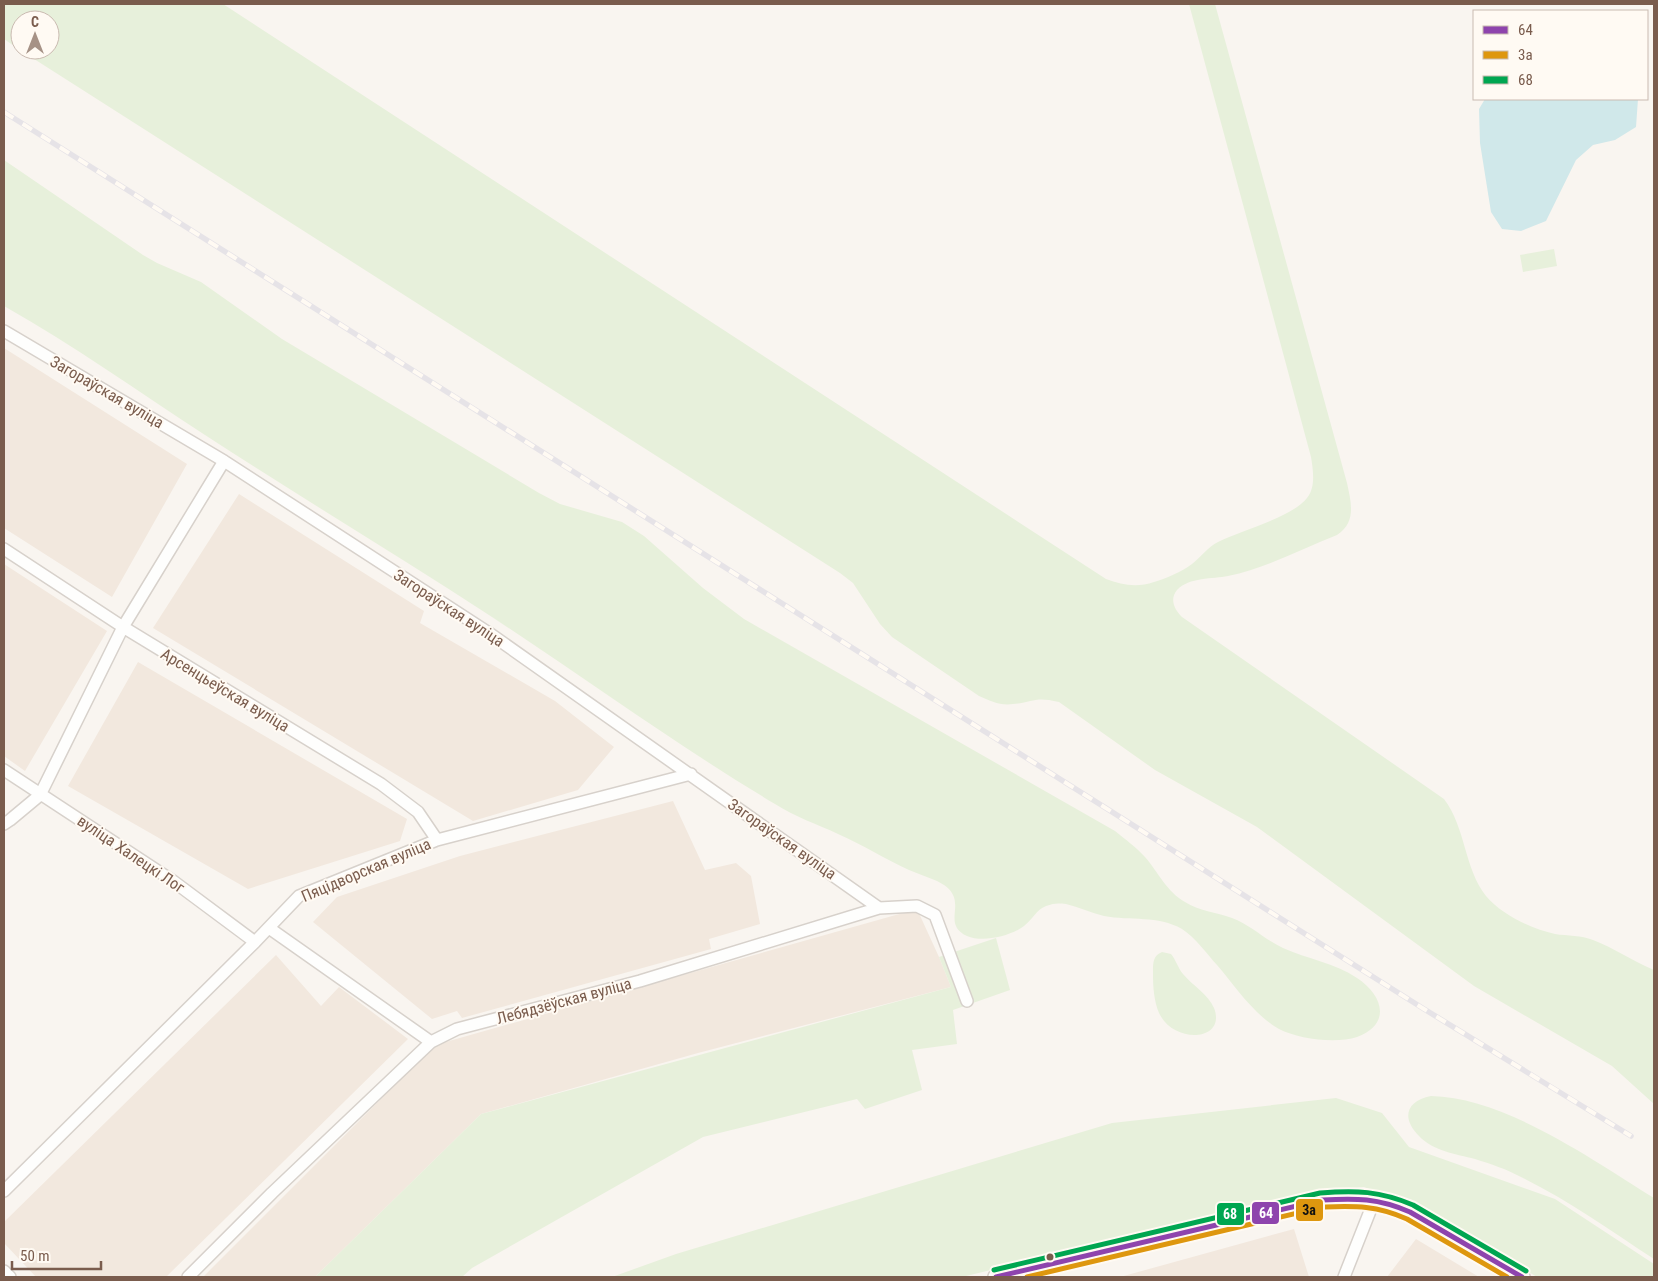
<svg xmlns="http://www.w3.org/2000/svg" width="1658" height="1281" viewBox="0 0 1658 1281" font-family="'Roboto Condensed',sans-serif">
<rect width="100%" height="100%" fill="#f9f5f0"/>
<!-- residential -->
<path fill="#f2e8de" d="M4 348 187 464 112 597 4 528Z
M239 494 424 611 420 623 555 701 614 747 578 790 473 821 153 628Z
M4 564 107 631 25 771 4 756Z
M138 662 407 819 400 841 248 889 68 786Z
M673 801 705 870 736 863 751 876 760 924 709 939 711 949 462 1018 457 1011 432 1019 313 922 337 897 460 856Z
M917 909 939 957 951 987 698 1053 481 1114 315 1277H203L435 1045Z
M276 955 321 1006 339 987 408 1039 166 1277H36L4 1243V1222Z
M1294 1229 1309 1277H1119H1120Z
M1416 1239 1479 1277H1387Z"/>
<!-- green -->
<path fill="#e7f0db" d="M4 4H223L1106 579C1122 585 1137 588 1154 582 1167 578 1181 572 1192 564 1201 557 1208 547 1218 542 1241 530 1291 518 1307 498 1316 487 1313 470 1311 457L1189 4H1215L1347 483C1351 502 1357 522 1337 535 1302 549 1266 568 1228 576 1213 579 1189 577 1177 590 1169 600 1175 610 1182 617L1444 799C1466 828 1464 868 1486 896 1502 915 1532 929 1555 934 1568 936 1581 935 1593 940 1614 948 1633 961 1654 970V1104L1612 1066 1474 986 1257 827 1155 770 1059 702C1035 696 1034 702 1013 704 1001 706 990 701 979 696L892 637 880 624 853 583 840 573 20 50H50V20H20V50L4 39Z
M4 160 143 255 157 263 201 282 282 339 539 493 560 504 622 522 644 536 703 588 744 619 1115 831C1126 840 1136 847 1145 857 1158 872 1167 892 1185 902 1199 911 1216 912 1232 918 1251 925 1265 940 1283 948 1307 959 1335 963 1357 978 1383 995 1392 1024 1357 1037 1336 1044 1298 1039 1279 1029 1254 1015 1235 986 1217 965 1206 953 1196 938 1182 929 1158 915 1130 921 1104 916 1091 913 1079 907 1066 904 1058 903 1054 903 1046 906 1036 910 1033 919 1024 926 1011 936 983 943 967 936 938 922 974 899 937 881 928 877 918 874 909 870 885 859 863 845 838 834 817 824 795 817 775 804 678 746 586 679 492 617 397 555 300 497 205 435 139 392 73 345 4 306Z
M1554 249 1557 266 1523 272 1520 255Z
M996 938 1010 990 953 1010 957 1044 912 1050 922 1090 865 1109 857 1099 703 1137 472 1268 462 1277H315L481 1114 951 987 939 957Z
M1162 952 1171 954C1176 960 1178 968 1183 974 1193 986 1208 994 1214 1008 1227 1041 1174 1045 1159 1013 1154 1001 1153 987 1153 975 1153 965 1152 956 1162 952Z
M1431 1096C1504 1097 1593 1160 1654 1198V1259C1611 1231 1568 1200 1521 1177 1506 1169 1491 1164 1475 1159 1456 1154 1433 1151 1419 1136 1401 1118 1406 1101 1431 1096Z
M1336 1098 1382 1113 1409 1147 1555 1199 1654 1264V1277H1537L1435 1215 1364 1187 1296 1196 962 1277H612L676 1254 1112 1123Z"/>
<!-- water -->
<path fill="#d0e8ea" d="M1485 99H1638L1636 127 1615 140 1593 145 1576 160 1546 221 1521 231 1502 229 1491 212 1480 143 1479 109Z"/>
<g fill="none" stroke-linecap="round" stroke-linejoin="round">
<defs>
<path id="street" d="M4 331 224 461 489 633 879 908
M4 549 123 627 381 784 418 812 437 840
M4 770 173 881 255 942
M4 824 10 820 40 795 123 627 224 461
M269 928 431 1042
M4 1191 255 942 299 896 437 840 691 774
M4 1271 10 1277
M188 1277 272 1193 431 1042 457 1029 640 981 879 908 917 906 935 915 967 1001
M1344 1277 1374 1201"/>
<path id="secondary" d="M996 1277 1263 1213 1322 1200 1359 1198 1392 1204 1410 1212 1522 1277"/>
</defs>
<!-- street casing -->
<use href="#street" stroke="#d7d1cb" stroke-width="14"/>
<!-- secondary casing -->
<use href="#secondary" stroke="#d9d2cb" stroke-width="18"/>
<!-- street -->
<use href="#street" stroke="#fefefd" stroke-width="11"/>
<!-- secondary -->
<use href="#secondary" stroke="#fefefd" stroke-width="15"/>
<defs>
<path id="rail" d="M4 112 1424 1009 1631 1136"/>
</defs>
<!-- rail casing -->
<use href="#rail" stroke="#e6e3e7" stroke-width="5.5"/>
<!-- rail -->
<use href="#rail" stroke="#fffaf3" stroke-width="4" stroke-dasharray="11" stroke-linecap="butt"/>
<defs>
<path id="bus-1" d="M996 1277 1322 1200C1356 1198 1378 1198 1410 1212L1522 1277"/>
<path id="bus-2" d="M1027 1277 1323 1207C1355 1206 1376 1205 1407 1219L1507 1277"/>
<path id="bus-3" d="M994 1270 1320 1193C1356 1190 1380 1191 1413 1205L1526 1271"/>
</defs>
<!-- bus-1 casing -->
<use href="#bus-1" stroke="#fffaf3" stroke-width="9"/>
<!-- bus-2 casing -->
<use href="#bus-2" stroke="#fffaf3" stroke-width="9"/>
<!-- bus-3 casing -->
<use href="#bus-3" stroke="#fffaf3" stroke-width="9"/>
<!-- bus-1 -->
<use href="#bus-1" stroke="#8e44ad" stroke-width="5"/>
<!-- bus-2 -->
<use href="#bus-2" stroke="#de970f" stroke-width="5"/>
<!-- bus-3 -->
<use href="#bus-3" stroke="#00a651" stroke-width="5"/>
</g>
<!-- markers -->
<circle fill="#7a5c4d" stroke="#fffaf3" stroke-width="2" cx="1050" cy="1257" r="4.5"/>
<g text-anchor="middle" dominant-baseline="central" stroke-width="4" stroke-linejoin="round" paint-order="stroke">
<!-- street labels -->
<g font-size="16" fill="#7a5c4d" stroke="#fffaf3">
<text transform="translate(107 392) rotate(30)">Загораўская вуліца</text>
<text transform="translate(449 608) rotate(33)">Загораўская вуліца</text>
<text transform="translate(225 690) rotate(31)">Арсенцьеўская вуліца</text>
<text transform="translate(782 839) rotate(35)">Загораўская вуліца</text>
<text transform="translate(131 854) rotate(34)">вуліца Халецкі Лог</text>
<text transform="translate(366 870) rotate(-23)">Пяцідворская вуліца</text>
<text transform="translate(564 1001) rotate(-15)">Лебядзёўская вуліца</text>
</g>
</g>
<g stroke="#fffaf3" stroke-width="2">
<rect x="1295" y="1198" width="29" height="24" rx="5" fill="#de970f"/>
<rect x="1251" y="1201" width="29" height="24" rx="5" fill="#8e44ad"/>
<rect x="1216" y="1202" width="29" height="24" rx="5" fill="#00a651"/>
</g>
<g font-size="14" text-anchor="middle" font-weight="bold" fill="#fff">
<text x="1266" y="1218">64</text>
<text x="1230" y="1219">68</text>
</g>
<g font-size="14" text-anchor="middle" font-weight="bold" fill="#111">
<text x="1309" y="1215">3а</text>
</g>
<!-- border -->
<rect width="1658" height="1281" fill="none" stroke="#7a5c4d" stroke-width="10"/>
<!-- legend -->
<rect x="1473" y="10" width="175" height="90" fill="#fffaf3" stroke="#cabbb1"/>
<rect x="1483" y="26" width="25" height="8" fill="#8e44ad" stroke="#cabbb1"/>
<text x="1518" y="35" font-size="15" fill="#7a5c4d">64</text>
<rect x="1483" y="51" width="25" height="8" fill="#de970f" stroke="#cabbb1"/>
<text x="1518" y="60" font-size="15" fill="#7a5c4d">3а</text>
<rect x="1483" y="76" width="25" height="8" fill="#00a651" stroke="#cabbb1"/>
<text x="1518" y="85" font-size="15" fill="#7a5c4d">68</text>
<!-- north arrow -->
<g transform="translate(35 35)"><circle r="24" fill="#fffaf3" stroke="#cabbb1"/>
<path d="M0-4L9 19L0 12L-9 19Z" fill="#a69286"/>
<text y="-8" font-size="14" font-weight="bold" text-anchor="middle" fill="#7a5c4d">С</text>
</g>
<!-- scale -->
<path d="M12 1261v8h89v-8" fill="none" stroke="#7a5c4d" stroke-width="2.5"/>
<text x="20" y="1261" font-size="15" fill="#7a5c4d" stroke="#fffaf3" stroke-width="4" paint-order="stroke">50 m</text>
</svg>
